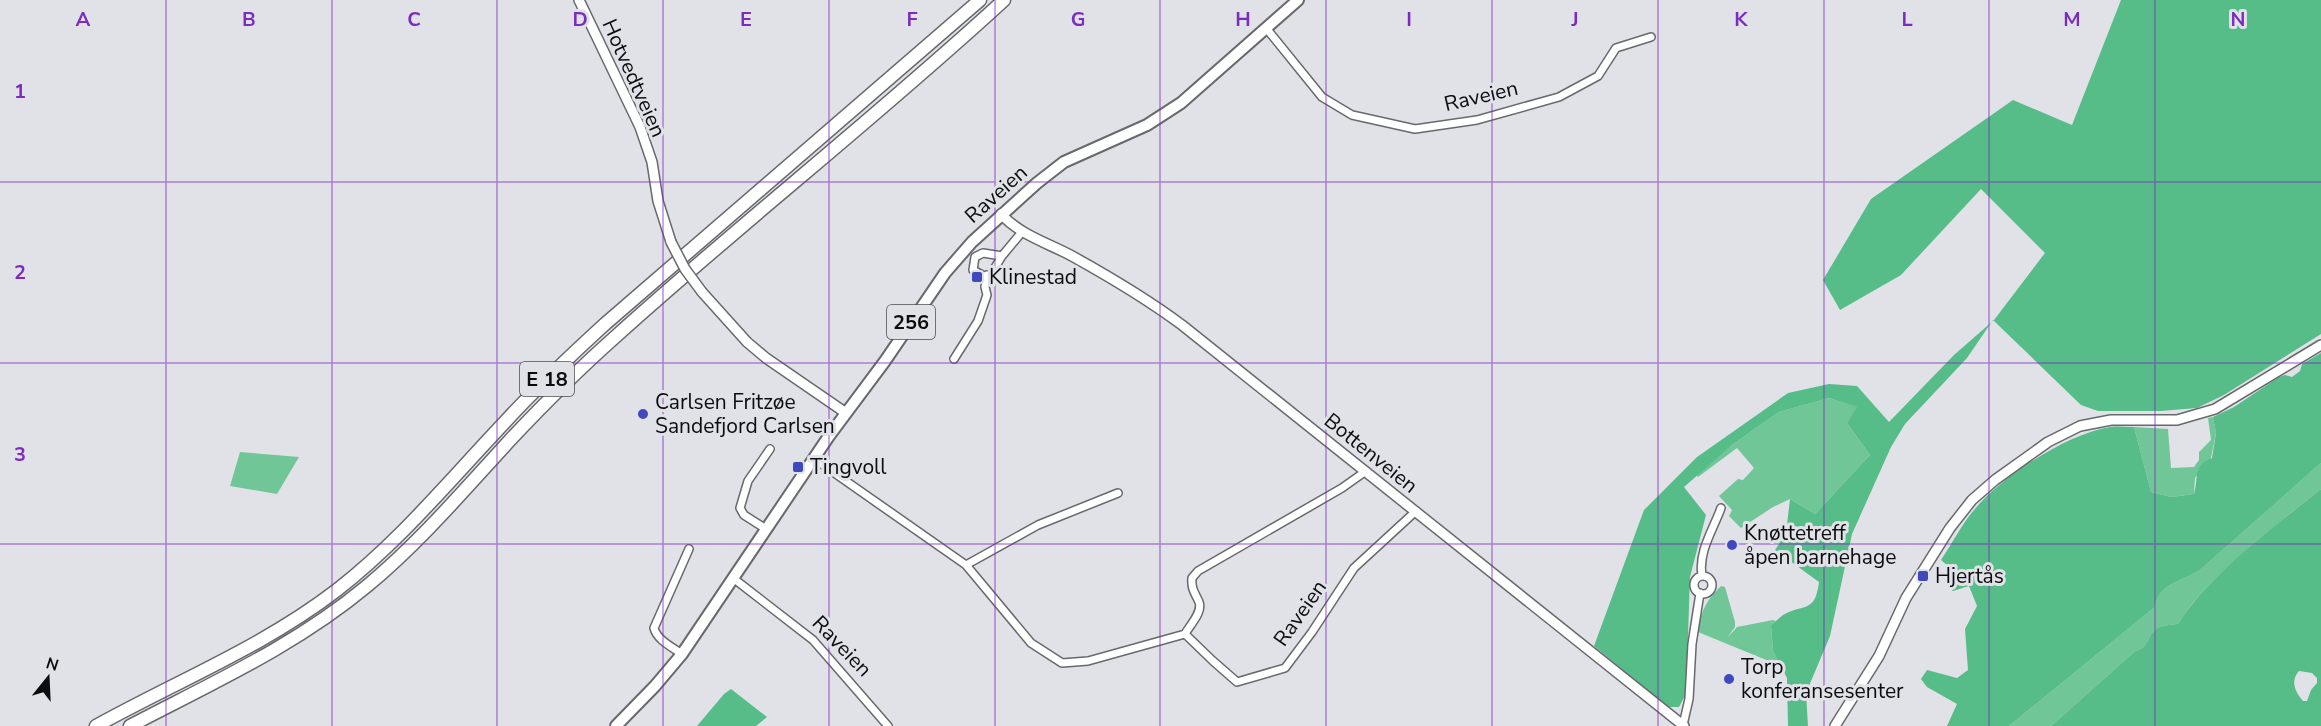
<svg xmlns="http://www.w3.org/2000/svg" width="2321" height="726" viewBox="0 0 2321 726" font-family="'Nunito Sans',sans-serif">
<rect width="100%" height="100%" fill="#e1e2e8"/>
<!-- green -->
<path fill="#71c698" d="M1829 398 1858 407 1847 423 1870 455 1815 514 1790 499 1773 507 1741 528 1729 516 1732 510 1719 496 1738 479 1743 480 1754 468 1737 448 1698 477 1696 475 1732 445 1779 412Z
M2213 417 2216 433 2211 458 2195 478 2194 494 2171 497 2151 492 2134 427 2168 429 2171 468 2194 467 2199 460V452L2211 440 2208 418Z
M240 452 299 457 277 494 230 486Z
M2321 463V489C2275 526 2208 575 2178 624 2170 625 2160 626 2154 631 2144 641 2152 644 2134 652L2051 726H2009L2155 607C2159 583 2181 582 2200 570Z
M1721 586 1725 587 1735 622V627L1727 638 1737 627 1773 620 1776 621 1771 625 1773 651 1778 660 1771 662 1698 632C1700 612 1707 599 1721 586Z"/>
<!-- forest -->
<path fill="#56bc88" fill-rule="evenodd" d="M2121 0H2321V334L2224 395 2197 408 2161 411H2098L2081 405 1993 320 1967 358 1905 424 1891 447 1852 534 1830 636 1806 693 1808 726H1788L1787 678 1773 651 1771 625C1775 622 1779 618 1783 615 1804 603 1815 614 1819 582L1775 550 1786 533 1790 499 1815 514 1870 455 1847 423 1857 407 1829 398 1779 412 1732 445 1684 487 1706 515 1690 577 1686 694 1679 707H1668L1594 646 1644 510 1697 457 1788 393 1829 384 1857 386 1889 422 1954 355 1994 320 2045 253 1981 189 1901 275 1840 310 1823 280 1871 199 2013 100 2072 125Z
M2321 353V463L2200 570C2181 582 2159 583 2155 607L2009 726H1947L1957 704 1927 687 1921 679 1927 670 1957 678 1968 670 1965 629 1977 606 1969 586 1953 591 1949 588 1948 566 1941 560C1952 544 1961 525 1974 510 2002 476 2067 434 2110 427 2118 426 2126 427 2134 427L2151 492 2171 497 2194 494C2199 479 2192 465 2212 458L2216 433 2213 417 2234 407 2279 377 2285 375 2292 377 2300 371 2302 364Z
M2321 489V726H2051L2134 652C2152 644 2144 641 2154 631 2160 625 2171 625 2178 624 2210 573 2274 527 2321 489ZM2299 671 2312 673 2317 678V683L2311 690 2307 701H2303C2295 692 2290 681 2299 671Z
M731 689 767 717 756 726H697L724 694Z"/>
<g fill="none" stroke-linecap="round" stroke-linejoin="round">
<defs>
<path id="minor" d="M1266 28 1322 97 1352 115 1415 129 1477 120 1559 97 1598 76 1616 48 1651 37
M1002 256 991 274 984 276 973 270 975 257 983 253 1002 256 1022 232
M954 359 978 321 987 295 985 287 987 275
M813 458 966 565 1031 643 1062 663 1088 661 1185 634 1213 661 1237 682 1285 668 1312 632 1354 568 1416 511
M766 529 744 515 740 508 748 481 770 449
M966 565 1038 525 1118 493
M1702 575C1698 552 1713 530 1721 508
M1694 585a9 9 0 1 1 18 0a9 9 0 1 1-18 0Z
M733 578 813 640 888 726
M1185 634C1190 625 1203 612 1199 602 1195 593 1191 589 1192 578L1198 571 1342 488 1366 471
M682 654C672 647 657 640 654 628L689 549
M1683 725 1689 699 1692 644 1700 593"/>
<path id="secondary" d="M579 0 640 127 652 162 658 201 671 242
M1001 214C1020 235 1048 243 1072 256 1110 277 1147 299 1182 325L1684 726
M702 292 747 342 766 358 846 413
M1835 726 1879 656 1906 598 1950 528 1972 500 1995 480 2048 442 2080 426 2111 420H2177L2215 409 2321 345"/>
<path id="primary" d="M616 726 655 686 682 654 829 436 885 361 945 273 972 242 1037 183 1064 162 1147 125 1181 103 1298 0"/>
<path id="motorway" d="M96 726C177 681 263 647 337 590 400 541 450 480 504 423 536 388 570 356 605 324L980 0
M130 726C212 683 295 646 367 586 420 542 465 489 511 439 544 404 578 370 614 338 741 223 877 117 1004 0"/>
</defs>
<!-- minor casing -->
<use href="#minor" stroke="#67696d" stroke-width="10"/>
<!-- secondary casing -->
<use href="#secondary" stroke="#67696d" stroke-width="12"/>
<!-- primary casing -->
<use href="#primary" stroke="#67696d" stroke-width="14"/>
<!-- motorway casing -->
<use href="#motorway" stroke="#67696d" stroke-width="15"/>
<!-- minor -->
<use href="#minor" stroke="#fff" stroke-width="7"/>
<!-- secondary -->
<use href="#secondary" stroke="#fff" stroke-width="9"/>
<!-- primary -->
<use href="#primary" stroke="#fff" stroke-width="10"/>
<!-- motorway -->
<use href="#motorway" stroke="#fff" stroke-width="12"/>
<defs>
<path id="secondary-bridge" d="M671 242 685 269 702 292"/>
</defs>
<!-- secondary-bridge casing -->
<use href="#secondary-bridge" stroke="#67696d" stroke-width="12" stroke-linecap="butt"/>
<!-- secondary-bridge -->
<use href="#secondary-bridge" stroke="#fff" stroke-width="9"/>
</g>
<!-- grid -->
<path fill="none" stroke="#7b2cbf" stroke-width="1.5" stroke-opacity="0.55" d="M166 0V726M332 0V726M497 0V726M663 0V726M829 0V726M995 0V726M1160 0V726M1326 0V726M1492 0V726M1658 0V726M1824 0V726M1989 0V726M2155 0V726M0 182H2321M0 363H2321M0 544H2321"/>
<!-- markers -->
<g fill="#3f49bd" stroke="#e1e2e8" stroke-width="2">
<rect x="971" y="271" width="12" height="12" rx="3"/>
<circle cx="643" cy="414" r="6"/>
<rect x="792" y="461" width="12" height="12" rx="3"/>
<circle cx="1732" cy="545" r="6"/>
<rect x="1917" y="570" width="12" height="12" rx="3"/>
<circle cx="1729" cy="679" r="6"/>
</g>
<g text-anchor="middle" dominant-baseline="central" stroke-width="6" stroke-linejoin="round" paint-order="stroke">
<!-- shield labels -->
<g fill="#e1e2e8" stroke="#4b4c4f" stroke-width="1.5">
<rect x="887" y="305" width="48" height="34" rx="4.5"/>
<rect x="520" y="362" width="54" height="34" rx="4.5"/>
</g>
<g font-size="20" font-weight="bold" fill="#0b0c0e">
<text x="911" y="322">256</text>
<text x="547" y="379">E 18</text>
</g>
<!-- street labels -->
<g font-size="21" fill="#0b0c0e" stroke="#e1e2e8">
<text transform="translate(634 78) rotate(66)">Hotvedtveien</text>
<text transform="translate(1481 96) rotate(-13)">Raveien</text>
<text transform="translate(996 194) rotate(-42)">Raveien</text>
<text transform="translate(1371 453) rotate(39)">Bottenveien</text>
<text transform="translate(1300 613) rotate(-55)">Raveien</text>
<text transform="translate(842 646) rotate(46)">Raveien</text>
</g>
<!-- poi labels -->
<g font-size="21" fill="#0b0c0e" stroke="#e1e2e8" text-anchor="start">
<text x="989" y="277">Klinestad</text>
<text x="655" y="402">Carlsen Fritzøe<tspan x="655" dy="24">Sandefjord Carlsen</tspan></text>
<text x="810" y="467">Tingvoll</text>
<text x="1744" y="533">Knøttetreff<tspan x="1744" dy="24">åpen barnehage</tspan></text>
<text x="1935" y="576">Hjertås</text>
<text x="1741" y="667">Torp<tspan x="1741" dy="24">konferansesenter</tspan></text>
</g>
</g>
<g font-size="20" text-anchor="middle" font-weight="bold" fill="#7b2cbf" stroke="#e1e2e8" stroke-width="6" stroke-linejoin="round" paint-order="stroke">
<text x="83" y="26">A</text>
<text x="249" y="26">B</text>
<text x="414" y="26">C</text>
<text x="580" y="26">D</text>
<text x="746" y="26">E</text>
<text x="912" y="26">F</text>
<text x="1078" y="26">G</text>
<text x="1243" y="26">H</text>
<text x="1409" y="26">I</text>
<text x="1575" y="26">J</text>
<text x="1741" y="26">K</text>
<text x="1907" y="26">L</text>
<text x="2072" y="26">M</text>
<text x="2238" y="26">N</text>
<text x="20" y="98">1</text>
<text x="20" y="279">2</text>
<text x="20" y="461">3</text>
</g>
<!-- north arrow -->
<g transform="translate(48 678) rotate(18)" stroke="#e1e2e8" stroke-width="4.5" paint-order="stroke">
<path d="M0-4.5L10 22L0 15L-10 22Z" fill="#0b0c0e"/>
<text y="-9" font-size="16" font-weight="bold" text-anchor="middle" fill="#0b0c0e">N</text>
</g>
</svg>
